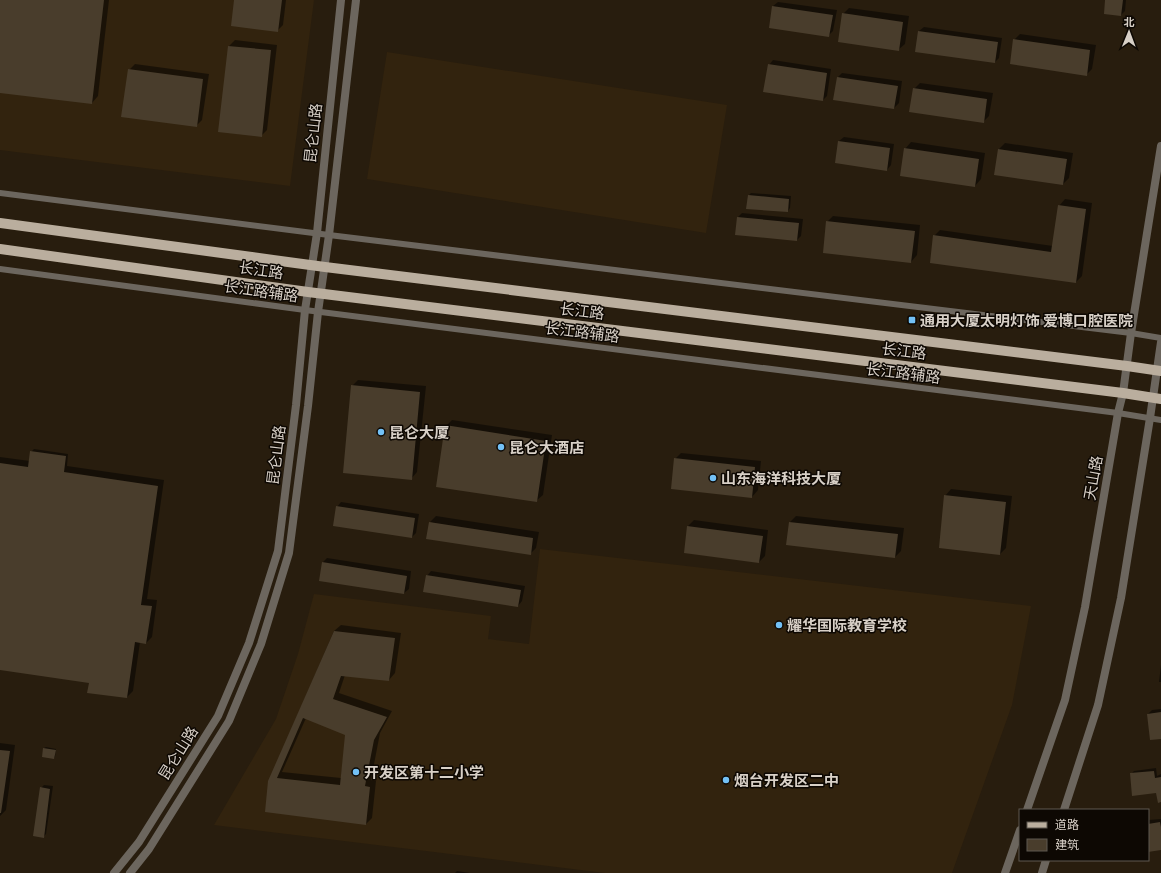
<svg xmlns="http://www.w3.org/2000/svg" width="1161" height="873" viewBox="0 0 1161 873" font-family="'PT Sans Narrow','Noto Sans SC',sans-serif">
<rect width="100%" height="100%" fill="#281d0e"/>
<!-- built -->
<path fill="#32230e" d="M0 0H314L290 186 0 150Z
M387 52 727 105 706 233 367 179Z
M540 549 1031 606 1012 705 952 873H605L214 825 276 719 298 654 314 594 491 616 487 647 488 639 529 644Z"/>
<!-- shadow -->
<path fill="#0007" fill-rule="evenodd" d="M0 0H109L98 96 92 103 0 92Z
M235 0H286L283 25 277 31Z
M1106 0H1126L1125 11 1121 15Z
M778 2 837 10 833 31 829 35 773 6Z
M849 8 909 16 905 44 898 50 843 14Z
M924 27 1002 38 999 58 995 62 916 51 919 31Z
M1020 34 1096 45 1092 69 1086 75 1014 40Z
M235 40 277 45 267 130 261 136 229 46Z
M773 60 831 69 827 96 823 100 769 65Z
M135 64 209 74 202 120 196 126 129 70Z
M842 73 902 81 899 103 894 108 838 77Z
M920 83 993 93 989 116 983 122 914 89Z
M844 137 894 144 891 165 887 170 839 141Z
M911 142 985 153 981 179 975 186 905 149Z
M1005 143 1073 153 1069 178 1063 184 995 174 999 149Z
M751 193 791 196 790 208 788 211 749 195Z
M1065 199 1092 203 1082 276 1076 282 934 236 940 230 1053 246 1059 206Z
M742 213 803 219 801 236 797 240 738 217Z
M833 216 920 225 917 255 911 262 827 222Z
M358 380 426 386 417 472 411 479 352 386Z
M452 420 552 435 543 495 536 501 446 426Z
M34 449 68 454 67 466 164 480 147 599 157 600 152 637 146 643 140 642 133 691 127 697 90 682 0 669V457L30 461 31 452Z
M681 453 761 461 758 490 752 497 675 459Z
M951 489 1012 496 1006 548 1000 554 945 496Z
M341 502 419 514 416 533 412 537 337 507Z
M436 516 539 532 536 548 530 554 430 522Z
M796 516 904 528 901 551 895 557 787 544 790 522Z
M694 520 768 530 765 556 759 562 688 526Z
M327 558 411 571 409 589 404 593 322 563Z
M431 571 525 586 522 601 518 606 427 576Z
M341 625 401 633 395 673 389 680 345 675 339 693 392 711 380 733 371 780 376 781 372 818 366 824 269 781 334 631ZM306 718 346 734 341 778 282 772Z
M1161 665V682H1159Z
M1161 709V738L1148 714 1152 710Z
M0 743 15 745 6 810 0 816Z
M46 747 56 749 55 757 54 758 44 748Z
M1156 768 1157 776 1161 774V801L1157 792 1131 774 1134 771Z
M44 785 53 786 46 834 43 837 41 788Z
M1161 819V849L1148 851V820Z
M457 871 470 873H455Z"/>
<!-- building -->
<path fill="#493d2c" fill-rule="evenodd" d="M0 0H104L92 104 0 93Z
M234 0H282L278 32 231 26Z
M1105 0H1123L1121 16 1104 14Z
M772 6 833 15 829 37 769 28Z
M842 13 903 22 899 51 838 42Z
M918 31 998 42 995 63 915 52Z
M1013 39 1090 50 1087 76 1010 64Z
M228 46 271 50 262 137 218 132Z
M768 64 827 73 823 101 763 92Z
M128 69 203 79 197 127 121 117Z
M837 77 898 86 894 109 833 100Z
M913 88 987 99 984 123 909 112Z
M838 141 890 148 887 171 835 163Z
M904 148 979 159 975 187 900 176Z
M998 149 1067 159 1063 185 994 175Z
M748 195 789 199 788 212 746 209Z
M1058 205 1086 209 1076 283 930 263 933 235 1051 252Z
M737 217 799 223 797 241 735 235Z
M826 221 915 231 911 263 823 253Z
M351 385 420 392 412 480 343 473Z
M445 425 546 441 537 502 436 487Z
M30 451 66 456 64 472 158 486 141 605 152 606 146 644 135 642 127 698 87 693 89 683 0 670V463L28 467Z
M674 458 755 467 752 498 671 489Z
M944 495 1006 502 1000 555 939 548Z
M336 506 415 518 412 538 333 526Z
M429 522 533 538 531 555 426 539Z
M789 522 898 534 895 558 786 545Z
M687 526 763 536 759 563 684 553Z
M322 562 407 576 404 594 319 581Z
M426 575 521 590 518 607 423 592Z
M334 631 395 638 389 681 341 676 333 699 387 717 374 740 365 786 370 787 366 825 265 812 268 781ZM303 718 345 735 340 785 277 778Z
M1161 712V739L1150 740 1147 714Z
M43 748 56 750 54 759 42 757Z
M0 750 10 751 1 813H0Z
M1154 771 1155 778 1161 777V802L1158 803 1156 793 1132 796 1130 773Z
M40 787 50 789 44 838 33 836Z
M1160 822 1161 827V850L1148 852V824Z"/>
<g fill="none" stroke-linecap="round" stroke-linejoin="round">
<!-- service -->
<path stroke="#6c665e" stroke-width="6" d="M0 193 329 235 1131 333 1161 338
M0 269 305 310 1118 413 1161 420"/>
<!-- tertiary -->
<path stroke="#6c665e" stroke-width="8" d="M1027 810 1065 700 1085 607 1118 413 1123 393 1131 333 1161 146
M1064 810 1098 705 1121 598 1150 418 1161 342
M114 873 139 842 218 716 249 643 278 551 296 405 305 310 317 233 341 0
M130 873 149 849 229 721 261 644 289 553 308 406 318 312 329 235 356 0
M1005 873 1020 830
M1042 873 1046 860"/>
<!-- primary -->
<path stroke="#baae9e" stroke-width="10" d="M0 223 325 267 1127 366 1161 371
M0 249 308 292 1123 393 1161 399"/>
</g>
<!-- markers -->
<g fill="#73c1f6" stroke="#0d0803" stroke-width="1.5">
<rect x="908" y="316" width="8" height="8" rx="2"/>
<circle cx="381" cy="432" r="4"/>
<circle cx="501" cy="447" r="4"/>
<circle cx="713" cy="478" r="4"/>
<circle cx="779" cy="625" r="4"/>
<circle cx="356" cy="772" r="4"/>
<circle cx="726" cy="780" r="4"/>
</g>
<g text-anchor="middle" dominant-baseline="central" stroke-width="3" stroke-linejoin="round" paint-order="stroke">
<!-- street labels -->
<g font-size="15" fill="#d8d0c7" stroke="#0d0803">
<text transform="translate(313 133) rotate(-84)">昆仑山路</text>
<text transform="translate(261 270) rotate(8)">长江路</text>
<text transform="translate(261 291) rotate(8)">长江路辅路</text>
<text transform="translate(582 311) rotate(7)">长江路</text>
<text transform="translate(582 332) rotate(7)">长江路辅路</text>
<text transform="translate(904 351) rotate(7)">长江路</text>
<text transform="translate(903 373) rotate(7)">长江路辅路</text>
<text transform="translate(276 455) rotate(-83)">昆仑山路</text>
<text transform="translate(1093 478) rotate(-80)">天山路</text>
<text transform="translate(178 753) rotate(-58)">昆仑山路</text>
</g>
<!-- poi labels -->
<g font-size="15" font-weight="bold" fill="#d8d0c7" stroke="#0d0803" text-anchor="start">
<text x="920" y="320">通用大厦太明灯饰 爱博口腔医院</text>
<text x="389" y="432">昆仑大厦</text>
<text x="509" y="447">昆仑大酒店</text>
<text x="721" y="478">山东海洋科技大厦</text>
<text x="787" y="625">耀华国际教育学校</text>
<text x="364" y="772">开发区第十二小学</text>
<text x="734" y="780">烟台开发区二中</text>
</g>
</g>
<!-- legend -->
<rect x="1019" y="809" width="130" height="52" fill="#0d0803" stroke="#5e5851"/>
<rect x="1027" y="822" width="20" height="6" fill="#baae9e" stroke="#5e5851"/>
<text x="1055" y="829" font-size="12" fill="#d8d0c7">道路</text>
<rect x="1027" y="839" width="20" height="12" fill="#493d2c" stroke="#5e5851"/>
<text x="1055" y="849" font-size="12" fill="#d8d0c7">建筑</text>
<!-- north arrow -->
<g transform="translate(1129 32) rotate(1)" stroke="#0d0803" stroke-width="3" paint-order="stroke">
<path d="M0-3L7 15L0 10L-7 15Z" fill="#d8d0c7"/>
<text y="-6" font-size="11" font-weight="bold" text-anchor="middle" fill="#d8d0c7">北</text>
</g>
</svg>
